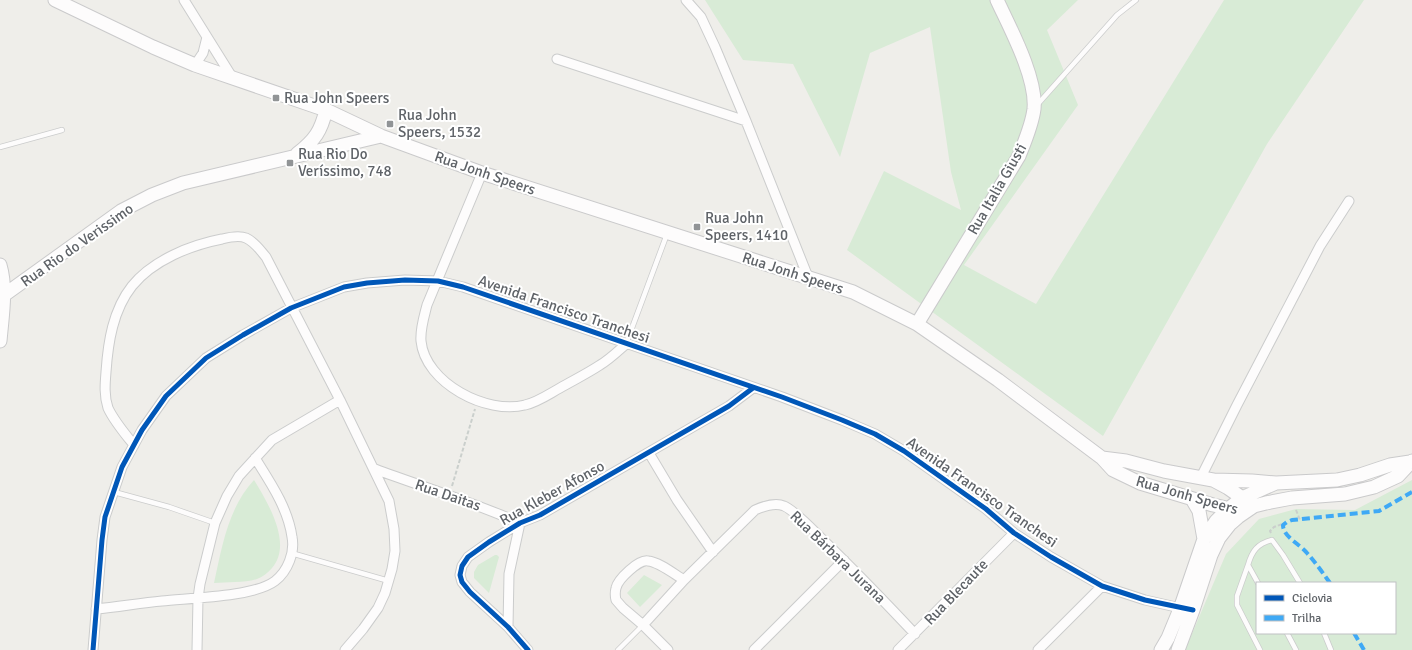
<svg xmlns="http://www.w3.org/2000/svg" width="1412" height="650" viewBox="0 0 1412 650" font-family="Signika,sans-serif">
<rect width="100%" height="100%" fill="#efeeea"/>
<!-- green -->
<path fill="#d8ebd6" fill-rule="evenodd" d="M705 0H1078L1047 30 1078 105 964 265 1036 304 1224 0H1364L1267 144 1103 436 847 250 884 171 961 210 951 172 930 27 870 53 840 157 793 64 743 60Z
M254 480C268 503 293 544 272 568 268 573 262 577 257 579 245 583 227 582 214 583 222 547 228 508 254 480Z
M1412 480V650H1185L1226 554 1259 519 1296 509 1355 510ZM1257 583H1395V633H1257Z
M495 555H497L499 557 489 593 474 578V572L478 565Z
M644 575 662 585 640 607 627 593Z"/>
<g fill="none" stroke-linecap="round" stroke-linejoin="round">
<defs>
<path id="lane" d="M1037 105 1117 15 1136 0
M0 147 62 130
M626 344 667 234
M114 492 169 507 215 523
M291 553 389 581
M1248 565 1237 596V605L1260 650
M1258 583 1248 565C1252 551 1257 544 1272 540L1283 555 1300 583
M1287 633 1296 650
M1324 633 1331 650
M618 650 643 625"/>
<path id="street" d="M184 0 232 77
M686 0 701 17 715 47 746 121 808 277
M557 59 746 121
M195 65 203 53 207 37
M482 173 427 305C424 317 420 329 421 341 425 383 487 415 525 405 538 402 549 394 560 388 574 380 588 373 600 365 610 359 618 351 626 344
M134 445C125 434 114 421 108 408 104 396 105 384 106 372 108 342 113 310 132 286 153 260 191 245 222 239 230 237 239 235 246 238 255 242 260 250 266 257L340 400 389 501 394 529 395 551 392 569 385 593 378 608 363 629 345 650
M649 453 677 500 713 552
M375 469C423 487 473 502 520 523
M1201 477 1237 405 1320 246 1349 201
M96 609C118 607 140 603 162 601 190 598 254 597 275 581 288 571 295 552 292 537 288 508 270 482 255 458
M643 625 623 608 616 600C615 596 615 592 616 588 618 579 639 559 648 561 659 562 674 574 684 580
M508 627 509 574 520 523
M93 650 102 540 105 517 122 467 142 430 166 396 206 358 243 335 291 308 344 287 367 283 405 280 438 281 463 287 782 397 842 420 875 434 904 451 986 509 1014 533 1051 557 1102 586 1145 600 1185 609
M197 650 198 598 200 584 215 523 227 496 239 476 272 440 340 400
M528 650 508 627 470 592 462 582 460 575 462 566 468 557 489 542 520 523 540 515 729 406 753 388
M668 650 643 625 684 580 755 510C764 506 775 502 784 506 794 510 813 530 821 538 853 569 884 601 915 634
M754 650 844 560
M898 650 1014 533
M1038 650 1102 586"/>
<path id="secondary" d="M55 0 153 47 195 65 326 110 381 136 482 173 853 292 917 324 998 380 1102 458 1113 470 1140 483 1213 505 1244 512
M297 154C315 140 321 131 326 110
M0 265C7 289 2 317 0 341
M0 298 121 211 152 195 183 183 381 136
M917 324 1019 156C1025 141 1032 125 1034 109 1037 78 1010 28 997 0
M1102 458 1126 461 1164 471 1213 480 1228 488 1248 502
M1213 480 1252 481 1276 483 1337 480 1360 475 1390 465 1410 462
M1192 499 1199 511 1204 539
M1161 650 1168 638 1180 609 1204 539 1216 521 1228 509 1242 498 1276 483
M1178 650 1193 610 1211 555 1219 538 1230 524 1238 517 1254 506 1266 503 1292 498 1345 494 1374 487 1398 476 1412 461"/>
</defs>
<!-- lane casing -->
<use href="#lane" stroke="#cbcccc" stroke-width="6"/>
<!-- street casing -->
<use href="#street" stroke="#cbcccc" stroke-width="11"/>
<!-- secondary casing -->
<use href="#secondary" stroke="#cacacb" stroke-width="15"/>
<!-- path -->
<path stroke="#cacfcc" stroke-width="2" stroke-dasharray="4 2" stroke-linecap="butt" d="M452 486 475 409
M1296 510 1300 520
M1271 533 1270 531 1274 527 1285 523"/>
<!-- lane -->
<use href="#lane" stroke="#fdfcfc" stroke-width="4.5"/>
<!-- street -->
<use href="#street" stroke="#fdfcfc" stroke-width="9"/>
<!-- secondary -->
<use href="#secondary" stroke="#fdfcfc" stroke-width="13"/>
<!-- quiet -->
<path stroke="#3fa9f5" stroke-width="4" stroke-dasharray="8 4" stroke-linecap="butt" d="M1330 583C1323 573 1315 562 1307 553 1300 544 1283 537 1283 525L1287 522 1292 520 1379 511 1412 492
M1354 633 1364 650"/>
<defs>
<path id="cycleway" d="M93 650 102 540 105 517 122 467 142 430 166 396 206 358 243 335 291 308 344 287 367 283 405 280 438 281 463 287 782 397 842 420 875 434 904 451 986 509 1014 533 1051 557 1102 586 1145 600 1193 610
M528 650 508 627 470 592 462 582 460 575 462 566 468 557 489 542 520 523 540 515 729 406 753 388"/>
</defs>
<!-- cycleway casing -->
<use href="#cycleway" stroke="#fff" stroke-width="8"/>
<!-- cycleway -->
<use href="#cycleway" stroke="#0057b8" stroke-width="5"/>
</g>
<!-- markers -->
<g fill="#919496" stroke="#fff" stroke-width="1.5">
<rect x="272" y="94" width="8" height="8" rx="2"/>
<rect x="386" y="120" width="8" height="8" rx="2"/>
<rect x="286" y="159" width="8" height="8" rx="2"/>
<rect x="693" y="223" width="8" height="8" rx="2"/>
</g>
<g text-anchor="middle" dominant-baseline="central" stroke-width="4" stroke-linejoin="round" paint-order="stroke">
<!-- poi labels -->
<g font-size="15" fill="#5f6368" stroke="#fff" text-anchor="start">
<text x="284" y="98">Rua John Speers</text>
<text x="398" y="115">Rua John<tspan x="398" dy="17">Speers, 1532</tspan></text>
<text x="298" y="154">Rua Rio Do<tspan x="298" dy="17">Veríssimo, 748</tspan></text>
<text x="705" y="218">Rua John<tspan x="705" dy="17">Speers, 1410</tspan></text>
</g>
<!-- street labels -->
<g font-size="15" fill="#5f6368" stroke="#fff">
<text transform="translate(485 173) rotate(19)">Rua Jonh Speers</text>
<text transform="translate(997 189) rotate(-60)">Rua Italia Giusti</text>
<text transform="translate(77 245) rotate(-35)">Rua Rio do Verissimo</text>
<text transform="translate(793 273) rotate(18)">Rua Jonh Speers</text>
<text transform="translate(564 309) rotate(19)">Avenida Francisco Tranchesi</text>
<text transform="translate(982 492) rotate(35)">Avenida Francisco Tranchesi</text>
<text transform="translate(552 493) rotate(-29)">Rua Kleber Afonso</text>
<text transform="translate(448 495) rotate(19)">Rua Daitas</text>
<text transform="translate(1187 495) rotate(16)">Rua Jonh Speers</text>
<text transform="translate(838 557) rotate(44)">Rua Bárbara Jurana</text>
<text transform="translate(956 592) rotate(-46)">Rua Blecaute</text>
</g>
</g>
<!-- legend -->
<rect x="1256" y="582" width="140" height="52" fill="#ffffff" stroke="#bfc1c3"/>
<rect x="1264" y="595" width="20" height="6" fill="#0057b8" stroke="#bfc1c3"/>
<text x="1292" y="602" font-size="12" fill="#5f6368">Ciclovia</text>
<rect x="1264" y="615" width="20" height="6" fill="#3fa9f5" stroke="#bfc1c3"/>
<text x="1292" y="622" font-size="12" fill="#5f6368">Trilha</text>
</svg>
